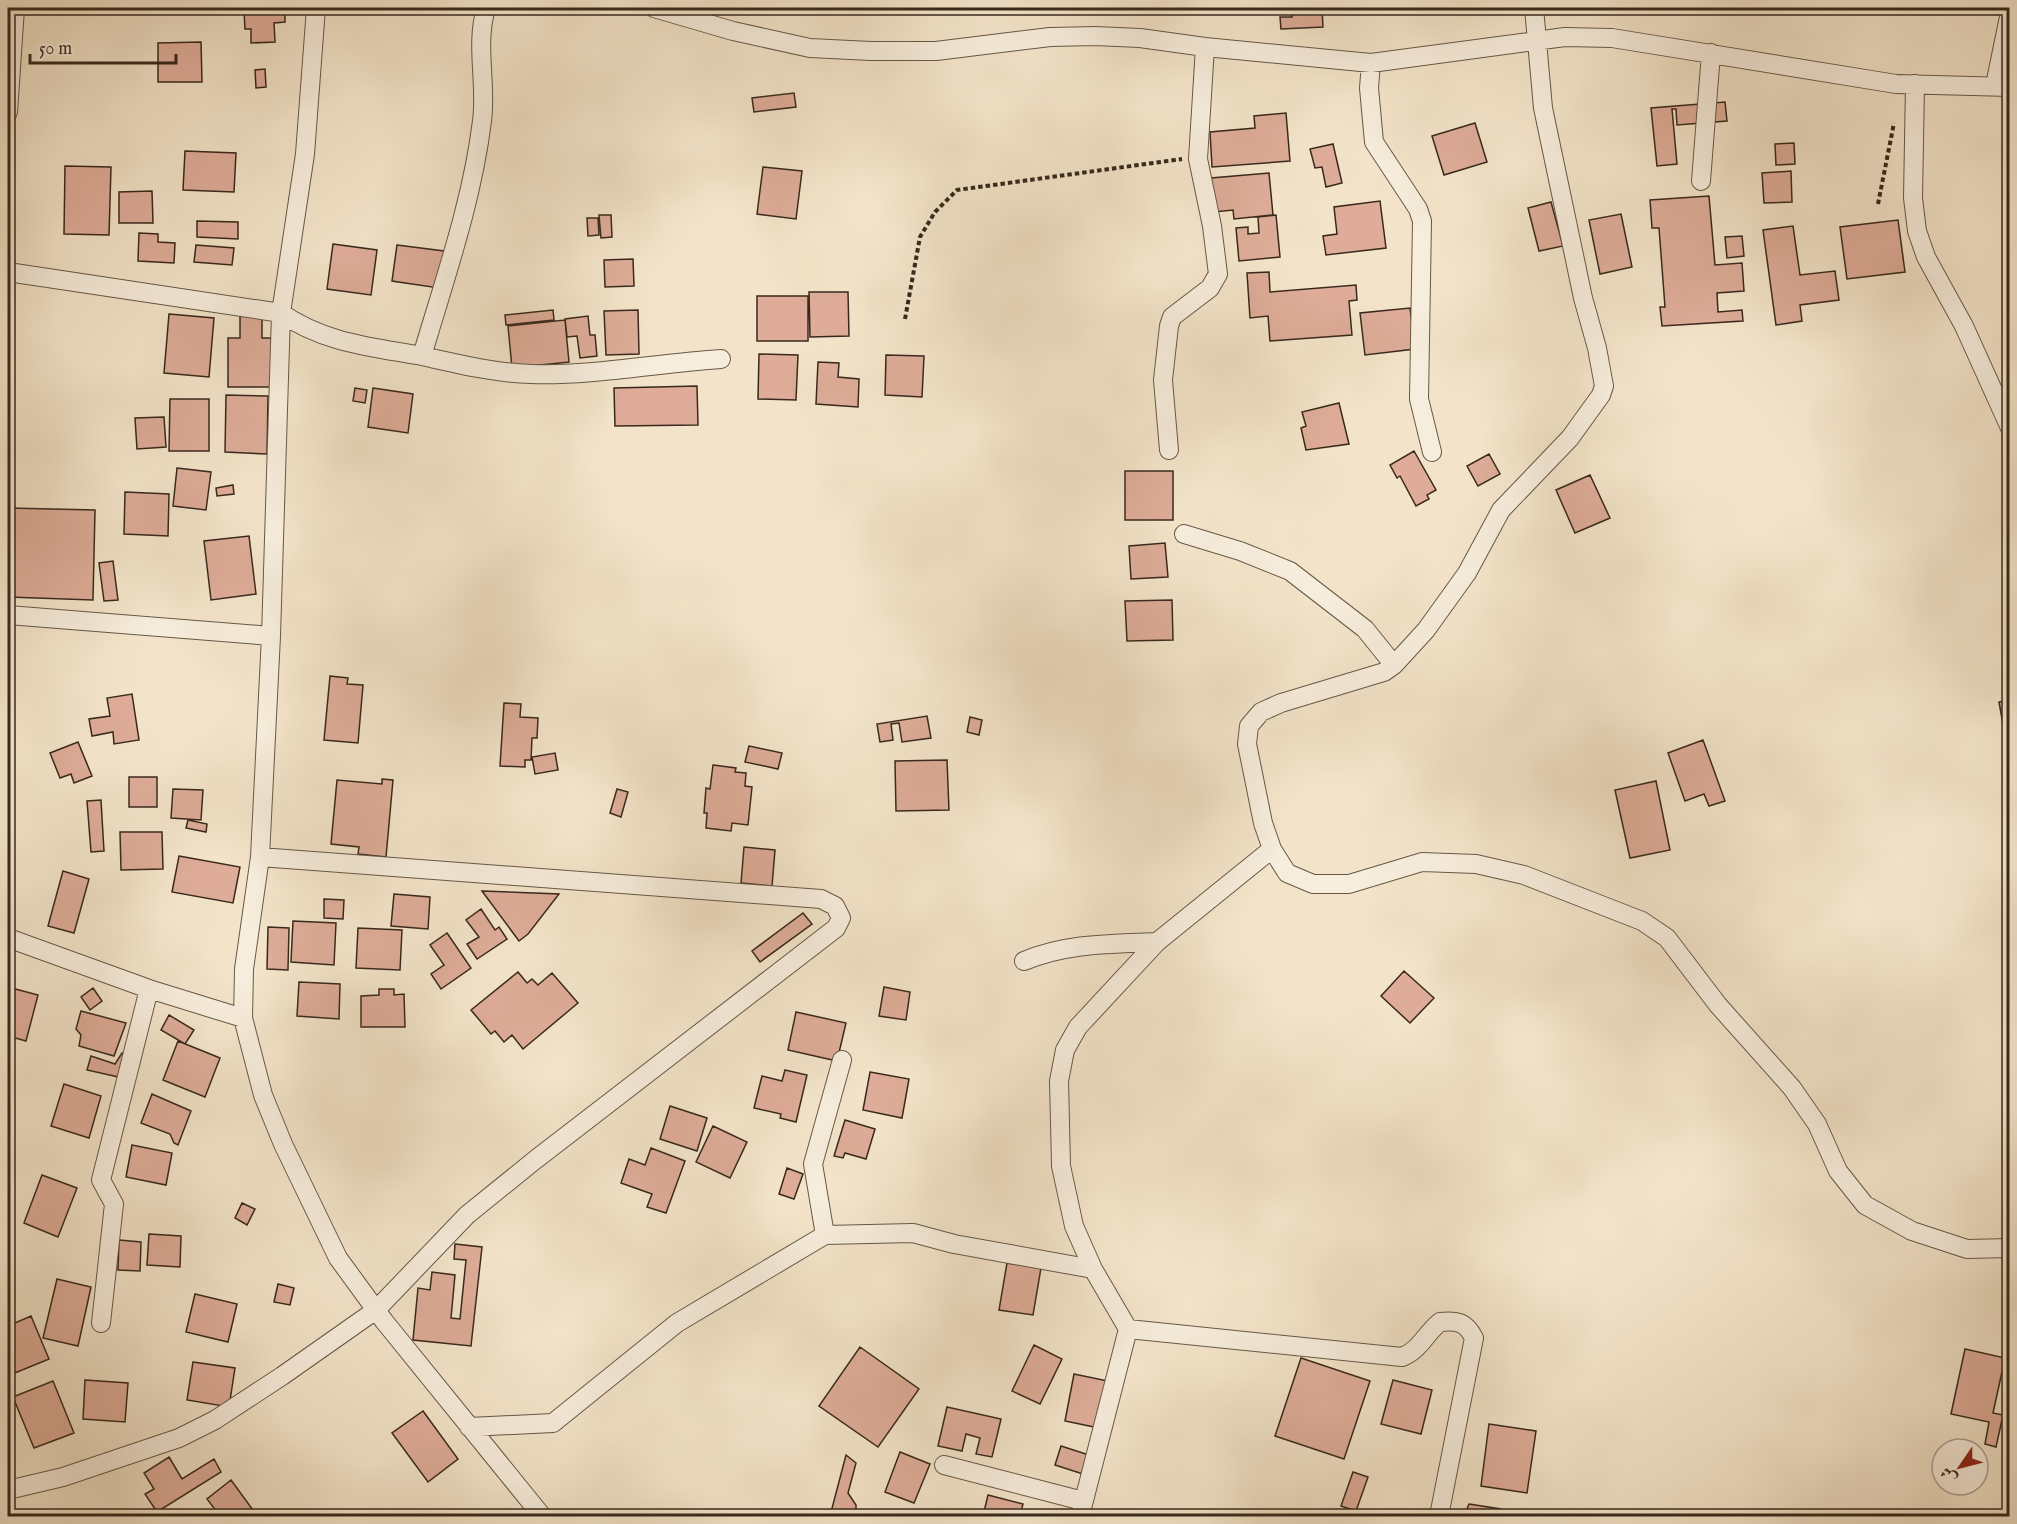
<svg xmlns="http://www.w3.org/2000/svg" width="2017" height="1524" viewBox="0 0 2017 1524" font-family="'IM FELL English',Amiri,serif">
<rect width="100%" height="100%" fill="#f3e4c9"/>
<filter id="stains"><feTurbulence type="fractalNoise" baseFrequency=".00333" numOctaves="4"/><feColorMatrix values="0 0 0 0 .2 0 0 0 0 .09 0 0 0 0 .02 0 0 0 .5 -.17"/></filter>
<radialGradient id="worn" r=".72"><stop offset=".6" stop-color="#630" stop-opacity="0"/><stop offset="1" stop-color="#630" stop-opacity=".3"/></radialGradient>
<!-- building -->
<path fill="#deac98" stroke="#38291c" stroke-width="1.5" d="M254 8H285V22L274 23 275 42 251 43V29H245L244 10Z
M1292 8H1322L1323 27 1281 29 1280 17H1292Z
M201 42 202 82H158V43Z
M265 69 266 87 256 88 255 70Z
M794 93 796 107 754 112 752 98Z
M1725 102 1727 121 1677 125 1676 109H1672L1677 164 1657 166 1651 108Z
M1286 113 1290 161 1212 167 1210 132 1255 128 1254 116Z
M1475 123 1487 162 1444 175 1432 136Z
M1794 143 1795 164 1776 165 1775 144Z
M1333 144 1342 183 1326 187 1322 167 1315 168 1310 149Z
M185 151 236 153 234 192 183 190Z
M65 166 111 167 109 235 64 234Z
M763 167 802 171 796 219 757 214Z
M1791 171 1792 202 1764 203 1762 173Z
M1269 173 1273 215 1234 219 1233 210 1214 212 1211 178Z
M152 191 153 223H119V192Z
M1709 196 1715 265 1742 263 1744 291 1717 293 1718 312 1742 310 1743 321 1662 326 1660 307H1665L1659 228H1652L1650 200Z
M1380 201 1386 248 1326 255 1323 236 1337 234 1334 207Z
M1551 202 1563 246 1539 251 1528 208Z
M1621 214 1632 267 1600 274 1589 220Z
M599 215H611L612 237 601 238Z
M1276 215 1280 257 1239 261 1236 228 1248 227V234L1259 233 1258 217Z
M587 218H598L599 235 588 236Z
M1898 220 1905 272 1847 279 1840 227Z
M197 221 238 222V239L197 237Z
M1793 226 1800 275 1835 271 1839 300 1800 305 1802 321 1776 325 1763 230Z
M139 233 158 234V242L175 243 174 263 138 261Z
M1742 236 1744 256 1727 258 1725 237Z
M333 244 377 250 371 295 327 289Z
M196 245 234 248 232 265 194 262Z
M397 245 444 251 439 288 392 281Z
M633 259 634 286 605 287 604 260Z
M1269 272 1270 292 1356 285 1357 300 1349 301 1352 335 1270 341 1268 316 1250 318 1247 273Z
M809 292H848L849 336 810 337Z
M757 296H808V341H757Z
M1410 308 1415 349 1365 355 1360 313Z
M553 310 554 320 506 325 505 315Z
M638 310 639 354 606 355 604 311Z
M169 314 214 318 209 377 164 373Z
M240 315H262V338H271L272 387H228V338H240Z
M588 316 590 335H595L597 356 580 358 577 336 567 337 565 319Z
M565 320 569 362 512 368 508 326Z
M759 354 798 355 796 400 758 399Z
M886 355 924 356 922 397 885 395Z
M818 362 839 363 838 377 859 379 858 407 816 404Z
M697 386 698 425 615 426 614 388Z
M355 388 367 390 365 403 353 401Z
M373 388 413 394 408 433 368 427Z
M226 395 268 396 267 454 225 452Z
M170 399H209V451H169Z
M1339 403 1349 444 1306 450 1301 428 1306 426 1302 412Z
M164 417 166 447 137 449 135 418Z
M1414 451 1436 490 1427 495 1429 499 1416 506 1400 476 1397 478 1390 465Z
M1489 454 1500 474 1478 486 1467 466Z
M177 468 211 472 206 510 173 506Z
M1125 471H1173V520H1125Z
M1590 475 1610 518 1575 533 1556 490Z
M233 485 234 494 217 496 216 488Z
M125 492 169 494 168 536 124 534Z
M8 508 95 510 93 600 8 597Z
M249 536 256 594 211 600 204 541Z
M1165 543 1168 577 1131 579 1129 546Z
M113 561 118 600 104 601 99 563Z
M1172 600 1173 640 1127 641 1125 601Z
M330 676 348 678 347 684 363 685 358 743 324 740Z
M132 694 139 740 114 744 113 732 92 736 89 719 110 716 107 698Z
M2010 700V764L1999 702Z
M504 703 521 704 520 717 538 718 537 738H532L531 760H525V767L500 766Z
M927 716 931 738 902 742 899 723 891 724 893 740 880 742 877 724Z
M970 717 982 720 979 735 967 732Z
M1703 740 1725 801 1709 806 1704 794 1685 801 1668 753Z
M78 742 92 776 74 783 71 774 60 778 50 753Z
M749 746 782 753 778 769 745 762Z
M555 753 558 770 535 774 532 757Z
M947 760 949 810 896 811 895 761Z
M713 765 736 768 735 772 746 773 745 786 752 787 748 825 732 823 731 831 706 828 707 813H704L706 788 710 789Z
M129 777H157V807H129Z
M382 779 393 780 386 857 358 854 359 847 331 844 337 780 382 784Z
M1656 781 1670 850 1630 858 1615 790Z
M173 789 203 790 201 820 171 818Z
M617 789 628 792 621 817 610 813Z
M101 800 104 851 91 852 87 801Z
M188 820 207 824 206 832 186 828Z
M120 832H162L163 869 121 870Z
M744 847 775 850 772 886 741 883Z
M179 856 240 867 233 903 172 892Z
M63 871 89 879 74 933 48 926Z
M482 891 559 894 528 934 519 941Z
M394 894 430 897 428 929 391 926Z
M324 899 344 900 343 919 324 918Z
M481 909 495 930 499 927 507 939 477 959 467 944 479 937 466 920Z
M803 913 812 924 760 962 752 951Z
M293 921 336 923 334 965 291 962Z
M268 927 289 928 288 970 267 969Z
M358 928 402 930 400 970 356 968Z
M447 933 471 968 441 989 431 974 444 965 430 945Z
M1404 971 1434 998 1410 1023 1381 996Z
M518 972 527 983 532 979 538 985 552 973 578 1003 523 1049 512 1035 504 1042 495 1031 491 1034 471 1010Z
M299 982 340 984 339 1019 297 1016Z
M8 987 38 995 26 1041 8 1036Z
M884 987 910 992 906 1020 879 1016Z
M93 988 102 1001 90 1010 81 997Z
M379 989H394V995L404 994 405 1027H361V996L379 995Z
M81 1011 126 1023 114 1056 79 1046 81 1035 76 1029Z
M796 1012 846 1023 837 1061 788 1050Z
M169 1015 194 1030 185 1044 161 1030Z
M178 1041 220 1058 205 1097 163 1080Z
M122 1053 129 1054 123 1078 87 1070 91 1056 115 1064Z
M785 1070 807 1075 796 1122 780 1118 781 1114 754 1108 762 1076 782 1081Z
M870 1072 909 1079 902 1118 863 1110Z
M64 1084 101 1096 89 1138 51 1126Z
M152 1094 191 1111 178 1145 174 1143 170 1134 141 1123Z
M670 1106 707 1118 697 1151 660 1139Z
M845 1120 875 1129 866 1159 845 1153 843 1158 834 1156Z
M713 1126 747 1142 730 1178 696 1162Z
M132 1145 172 1153 166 1185 126 1177Z
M651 1148 685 1161 666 1213 647 1207 652 1194 621 1183 629 1159 645 1165Z
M787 1168 803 1174 794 1199 779 1194Z
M42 1175 77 1188 58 1237 24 1223Z
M242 1203 255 1209 247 1225 235 1218Z
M149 1234 181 1236 180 1267 147 1265Z
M119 1240 141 1242 140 1271 118 1270Z
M455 1244 482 1247 471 1346 413 1340 418 1288 430 1290 432 1272 455 1275 451 1318 460 1319 466 1260 454 1259Z
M1007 1263 1041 1268 1033 1315 999 1310Z
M57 1279 91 1287 78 1346 43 1338Z
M278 1284 294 1288 290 1305 274 1302Z
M195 1294 237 1304 228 1342 186 1332Z
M31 1316 49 1359 10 1375 8 1367V1326Z
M1034 1345 1062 1359 1040 1404 1012 1391Z
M860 1347 919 1389 878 1447 819 1406Z
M1965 1349 2005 1358 1993 1413 2003 1415 1996 1447 1985 1444 1989 1422 1951 1414Z
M1301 1358 1370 1381 1344 1459 1275 1436Z
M193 1362 235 1368 229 1407 187 1400Z
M1074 1374 1108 1381 1099 1428 1065 1421Z
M85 1380 128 1383 125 1422 83 1419Z
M1393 1380 1432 1390 1421 1434 1381 1424Z
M53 1381 74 1433 34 1448 13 1397Z
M947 1407 1001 1419 992 1457 976 1454 980 1438 966 1434 962 1451 938 1446Z
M423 1411 458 1459 428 1482 392 1433Z
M1489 1424 1536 1431 1527 1493 1481 1486Z
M1061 1446 1089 1455 1083 1474 1055 1465Z
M900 1452 930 1464 914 1503 885 1492Z
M846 1455 856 1463 848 1493 856 1505V1516H830Z
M169 1457 182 1479 214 1459 221 1472 157 1512 145 1494 154 1489 144 1473Z
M1353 1472 1368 1477 1356 1511 1341 1506Z
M231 1480 253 1510 244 1516H220L207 1499Z
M988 1495 1023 1504 1020 1516H983Z
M1469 1504 1501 1509V1516H1464Z"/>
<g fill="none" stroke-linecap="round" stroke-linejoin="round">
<defs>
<path id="street" d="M316 8 305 154 281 313C324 343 372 347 422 356 445 278 472 202 482 121 487 84 475 45 486 8
M654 8 733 31 810 48 871 51H936L1050 37 1095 36 1140 38 1205 47 1371 63 1565 37 1612 38 1896 84 2010 87
M1534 8 1543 108 1583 298 1597 348 1604 386 1601 395 1570 438 1501 510 1467 573 1426 630 1394 665 1384 672 1281 703 1261 712 1249 726 1247 744 1263 823 1272 849 1287 873 1313 884H1349L1422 862 1476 864 1524 875 1642 921 1667 938 1718 1005 1792 1088 1817 1124 1838 1171 1865 1205 1912 1231 1967 1249 2010 1248
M1371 63 1369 88 1374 142 1418 209 1422 221 1419 399 1432 452
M1915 84 1913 198 1917 231 1926 257 1964 326 2010 428
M1995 85 2010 12
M8 112 15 8
M1701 181 1711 53
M8 272 281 313 271 636 260 857
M422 356C458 364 494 373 531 374 594 376 658 363 721 359
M1169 450 1163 380 1169 326 1172 317 1210 288 1218 274 1212 226 1198 159 1205 47
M1184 534 1240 551 1290 571 1365 629 1394 665
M8 615 271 636
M8 938 149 989 243 1018
M1024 961C1067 943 1111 944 1157 942
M842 1060 813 1164 825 1235 913 1233 954 1244 1093 1269
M101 1323 114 1204 101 1180 149 989
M1128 1329 1402 1357C1419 1351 1426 1333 1440 1322 1457 1320 1466 1322 1474 1338L1439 1516
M469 1427 553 1423 677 1323 825 1235
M944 1465 1083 1501
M8 1490 63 1477 179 1438 215 1420 282 1376 376 1310 467 1215 535 1160 836 928 841 918 835 906 821 899 260 857 244 969 243 1018 263 1095 283 1144 338 1258 384 1321 542 1516
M1080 1516 1128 1329 1093 1269 1074 1226 1061 1166 1059 1081 1065 1050 1078 1027 1157 942 1272 849"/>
</defs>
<!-- street casing -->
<use href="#street" stroke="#675847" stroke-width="20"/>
<!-- path -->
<path stroke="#38291c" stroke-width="4" stroke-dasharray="4.5 3" stroke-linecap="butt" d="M1878 204 1894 123
M905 319 920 237 935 212 957 190 1182 159"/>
<!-- street -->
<use href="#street" stroke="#f7eddc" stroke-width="18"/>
</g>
<!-- margin -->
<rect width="2017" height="1524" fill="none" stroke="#f3e4c9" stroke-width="30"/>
<rect x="9" y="9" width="1999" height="1506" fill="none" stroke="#38291c" stroke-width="3"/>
<rect x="15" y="15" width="1987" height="1494" fill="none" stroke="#38291c" stroke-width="1.5"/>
<!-- north arrow -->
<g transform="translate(1960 1467) rotate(235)"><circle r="28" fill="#f7eddc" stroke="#ab9f8f" stroke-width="1.5"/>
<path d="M0-4.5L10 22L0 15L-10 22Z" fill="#8f2418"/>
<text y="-9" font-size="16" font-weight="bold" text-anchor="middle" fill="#38291c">ش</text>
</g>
<!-- scale -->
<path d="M30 54v9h146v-9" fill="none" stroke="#38291c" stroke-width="3"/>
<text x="39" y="54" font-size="18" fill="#38291c" stroke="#f7eddc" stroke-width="4.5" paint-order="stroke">50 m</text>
<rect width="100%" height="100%" filter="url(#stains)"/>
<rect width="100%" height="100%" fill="url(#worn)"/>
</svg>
